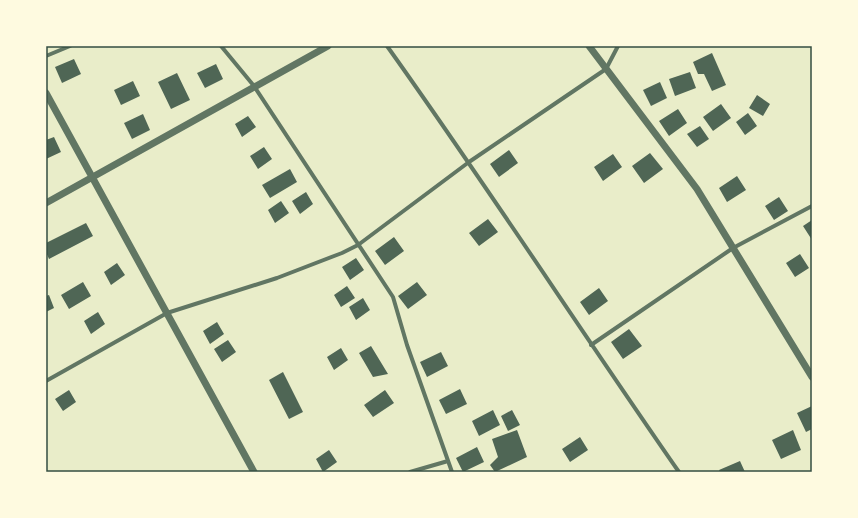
<svg xmlns="http://www.w3.org/2000/svg" width="858" height="518" viewBox="0 0 858 518" font-family="Arial,sans-serif">
<rect width="100%" height="100%" fill="#e9edc9"/>
<!-- building -->
<path fill="#4f6655" d="M712 53 726 85 712 91 704 74H698L693 62Z
M74 59 81 74 62 83 55 67Z
M216 64 223 79 205 88 197 73Z
M690 72 696 88 675 96 669 79Z
M177 73 190 100 171 109 158 82Z
M133 81 140 96 121 105 114 90Z
M660 82 667 98 651 106 643 90Z
M757 95 770 104 763 116 749 108Z
M721 104 731 118 713 131 703 117Z
M678 109 687 123 669 136 659 121Z
M748 113 757 126 745 135 736 122Z
M143 114 150 130 132 139 124 123Z
M248 116 256 127 242 137 235 124Z
M700 126 709 139 697 147 687 134Z
M54 137 61 152 46 159V140Z
M264 147 272 159 258 169 250 156Z
M509 150 518 163 499 177 490 164Z
M650 153 663 169 644 183 632 166Z
M613 154 622 167 603 181 594 167Z
M290 169 297 182 270 198 262 185Z
M737 176 746 190 727 202 719 188Z
M306 192 313 204 300 214 292 201Z
M779 197 788 211 774 220 765 206Z
M281 201 289 213 275 223 268 210Z
M488 219 498 232 479 246 469 233Z
M812 220V240L803 226Z
M86 223 93 236 49 259 46 252V243Z
M394 237 404 251 385 265 375 251Z
M800 254 809 268 795 277 786 263Z
M356 258 364 270 350 280 342 267Z
M117 263 125 275 111 285 104 272Z
M83 282 91 296 69 309 61 295Z
M417 282 427 295 408 309 398 296Z
M347 286 355 298 341 307 334 295Z
M599 288 608 301 589 315 580 302Z
M49 295 54 308 46 312V296Z
M363 298 370 310 356 320 349 307Z
M98 312 105 324 91 334 84 321Z
M217 322 224 334 210 344 203 331Z
M629 329 642 346 623 359 611 342Z
M228 340 236 352 222 362 214 349Z
M371 346 388 374 373 377 359 353Z
M341 348 348 360 334 370 327 357Z
M441 352 448 366 427 377 420 362Z
M283 372 303 412 289 419 269 380Z
M460 389 467 404 446 414 439 400Z
M69 390 76 402 63 411 55 399Z
M385 390 394 403 373 417 364 405Z
M812 406V429L806 432 797 413Z
M493 410 500 425 479 436 472 421Z
M512 410 520 425 508 431 501 416Z
M517 430 527 457 495 472 490 465 498 457 492 439Z
M793 430 801 450 781 459 772 440Z
M580 437 588 450 570 462 562 449Z
M477 447 484 462 463 472 456 458Z
M329 450 337 462 323 472 316 459Z
M740 461 745 472H720L719 470Z"/>
<g fill="none" stroke-linecap="round" stroke-linejoin="round">
<!-- minor -->
<path stroke="#617663" stroke-width="4" d="M221 46 254 86 393 297 407 345 452 472
M387 46C487 186 581 331 679 472
M46 56 70 46
M591 345 733 248 812 206
M46 381 167 313 277 278 342 253 358 245 469 162 606 69 618 46
M410 472 448 461"/>
<!-- tertiary -->
<path stroke="#617663" stroke-width="7" d="M589 46 697 189 812 377
M46 93 254 472
M46 203 328 46"/>
</g>
<!-- border -->
<rect width="858" height="518" fill="none" stroke="#fefae0" stroke-width="94"/>
<rect x="47" y="47" width="764" height="424" fill="none" stroke="#344e41" stroke-width="1.5"/>
</svg>
